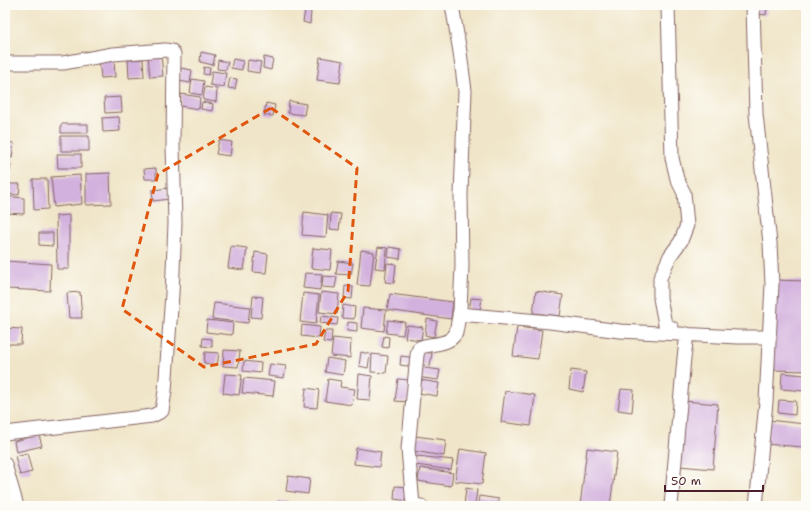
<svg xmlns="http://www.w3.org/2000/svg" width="811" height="511" viewBox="0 0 811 511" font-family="'Shantell Sans',sans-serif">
<rect width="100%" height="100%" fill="#fdfcf7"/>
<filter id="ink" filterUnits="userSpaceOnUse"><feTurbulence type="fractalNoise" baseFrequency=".025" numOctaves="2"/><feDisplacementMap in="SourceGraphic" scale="8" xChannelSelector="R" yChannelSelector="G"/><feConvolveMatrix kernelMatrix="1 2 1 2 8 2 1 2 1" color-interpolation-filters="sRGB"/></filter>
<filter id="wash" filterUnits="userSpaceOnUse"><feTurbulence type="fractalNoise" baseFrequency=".012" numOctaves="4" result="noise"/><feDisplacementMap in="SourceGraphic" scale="16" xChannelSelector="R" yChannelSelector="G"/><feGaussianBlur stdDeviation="0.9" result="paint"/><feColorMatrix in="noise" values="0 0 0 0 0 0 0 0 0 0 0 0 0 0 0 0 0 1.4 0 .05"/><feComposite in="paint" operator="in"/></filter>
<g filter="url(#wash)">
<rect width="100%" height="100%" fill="#f0e5c8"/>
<g id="blocks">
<!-- building -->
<path fill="#d3b1de" d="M758 5H767L766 15 757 14Z
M305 10 311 11 310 24 303 22Z
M201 52 215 55 213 65 200 62Z
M161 54 163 76 150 77 148 55Z
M264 57 273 59 271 70 263 68Z
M320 57 343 61 340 83 317 80Z
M114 58 115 77 101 78 99 59Z
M143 59 144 77 129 78 128 60Z
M233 59 243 61 242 70 231 68Z
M218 60 228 62 226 70 217 69Z
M248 60 261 62 259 73 247 71Z
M204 67 210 68 209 75 203 74Z
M181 68 192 70 190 83 179 81Z
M212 71 226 73 224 87 210 85Z
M230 78 237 79 235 89 228 88Z
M192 79 204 81 202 95 190 93Z
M205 87 217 89 216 102 203 100Z
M181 94 200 97 199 109 180 106Z
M121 97 122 112 105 113 104 98Z
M289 101 306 104 304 115 288 113Z
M202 102 213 104 212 111 201 109Z
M266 103 275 105 273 116 264 115Z
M119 117 120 131 103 132 102 118Z
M61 124H88V133H61Z
M61 136H89V151H61Z
M219 140 232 142 230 156 216 154Z
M5 142 14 143 12 158 5 157Z
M57 154H81V168H58Z
M5 164 11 165 8 181H5Z
M156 168V179H145L144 169Z
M110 173 111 204 86 205V174Z
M80 175 82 204 54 207 51 177Z
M33 179H47L48 209 34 210Z
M5 184H20L19 195 5 194Z
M169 188 170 199 153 201 152 190Z
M5 196 24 198V214L5 213Z
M304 212 328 215 326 237 302 235Z
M331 213 341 214 339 230 330 229Z
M69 215V269H57L56 216Z
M39 233H53V246L39 245Z
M231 246 247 248 244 270 228 268Z
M378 247 387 248 385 269 375 268Z
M389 247 401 249 400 259 388 257Z
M313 248 332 250 330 270 311 268Z
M361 250 374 252 370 286 357 285Z
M255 252 268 254 266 273 253 272Z
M5 261 51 264 50 291 5 289Z
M338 261 353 263 351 275 336 274Z
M387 263 396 264 394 283 385 282Z
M305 273 322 274 320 290 303 288Z
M323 276 337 277 335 288 322 287Z
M775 280 806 281V371L772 370Z
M345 286 353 287 352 299 344 298Z
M536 291 563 295 560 316 533 313Z
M80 292 82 318H69L67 293Z
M321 292 339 294 337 314 319 312Z
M303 293 319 295 316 324 300 322Z
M390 294 453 302 451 319 387 310Z
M253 296 263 297 261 318 251 317Z
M471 298 482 299 479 314 469 312Z
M214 303 250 307 248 323 212 319Z
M343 305 355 307 354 319 342 318Z
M363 308 386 310 384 331 361 328Z
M321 316 338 318 337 325 320 323Z
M427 319 437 321 434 337 425 335Z
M207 320 233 323 232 335 206 332Z
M388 320 405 322 403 335 386 333Z
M348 322 357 323V332L347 331Z
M302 325 320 327 319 338 301 336Z
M407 325 423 327 421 340 405 338Z
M517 327 542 330 538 359 513 356Z
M5 328 22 329 21 344H5Z
M325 331H332L331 343 323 342Z
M384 336 389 337 388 348 382 347Z
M203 338 212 339V347L202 346Z
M333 338 351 340 350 358 331 356Z
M224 350 240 351 238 367 223 366Z
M205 352 219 353 217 365 204 363Z
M361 352 370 354 368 368 359 366Z
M419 352 432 353 430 366 418 364Z
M372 354 388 356 386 373 371 372Z
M401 356 416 358 415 367 400 365Z
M327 358 345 361 343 375 325 372Z
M244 361 261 363 260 373 243 371Z
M270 364 286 366 284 378 268 376Z
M418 367 440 370 438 380 416 377Z
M571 370 586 372 583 392 569 389Z
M782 373 806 375V391L781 389Z
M225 374 242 375 239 395 223 393Z
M359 374 372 376 370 400 357 399Z
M244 378 275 381 273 396 242 393Z
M328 379 341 381 340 387 355 389 352 405 325 401Z
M398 379 410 380 408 402 395 401Z
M420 380 439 383 437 396 418 393Z
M306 388 319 390 317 408 304 407Z
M621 389 634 390 632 412 618 410Z
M505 391 535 395 531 426 501 422Z
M779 400 796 401 795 415 778 413Z
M684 401 718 404 713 469 679 466Z
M768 420 805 424 803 447 765 444Z
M39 435 42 446 16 452 14 441Z
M415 436 446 440 444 456 413 451Z
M356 448 381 452 379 467 354 464Z
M587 448 617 452 610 506H580Z
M460 449 486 453 482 484 455 481Z
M27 453 32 472 20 475 15 456Z
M417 456 453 460 451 470 416 465Z
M420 468 453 473 451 486 418 481Z
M288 476 310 479 308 494 286 491Z
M395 486 409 487 408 501 394 499Z
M466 488 477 490 475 506H464Z
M479 496 499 499 498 506H478Z
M278 501H289V506H278Z"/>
</g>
</g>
<g filter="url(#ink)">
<use href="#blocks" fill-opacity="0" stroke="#846462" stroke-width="1"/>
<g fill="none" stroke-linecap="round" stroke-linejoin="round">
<defs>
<path id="minor" d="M668 5 672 158 677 179 684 193 687 225 681 241 670 256 660 278V298L665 324 672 328 673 333
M753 5 756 114 770 243 772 284 766 402 756 506
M5 63H63L113 54 165 50 172 51 174 54 173 145 175 223 172 294 165 391 162 411 152 416 5 433
M459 314 550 322 620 331 738 337H770
M5 464 17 506
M421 506 413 505 408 449 417 355 419 348C428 343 439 346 449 340 451 339 454 336 456 333L460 310 462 266 461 194 465 91 460 52 452 5
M671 506 684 358 687 334"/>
</defs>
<!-- minor casing -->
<use href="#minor" stroke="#846462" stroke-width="15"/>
<!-- minor -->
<use href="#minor" stroke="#fff" stroke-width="13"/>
</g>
</g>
<!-- marked area -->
<path fill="none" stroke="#e0560e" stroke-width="3" stroke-dasharray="8 5" stroke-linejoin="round" d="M271 108 357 168 348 291 316 344 204 367 122 309 158 174Z"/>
<!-- margin -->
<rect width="811" height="511" fill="none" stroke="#fdfcf7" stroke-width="20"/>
<!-- scale -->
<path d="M665 485v6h98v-6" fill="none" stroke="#4a1f2b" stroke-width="2"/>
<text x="671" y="485" font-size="12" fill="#4a1f2b" stroke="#fdfcf7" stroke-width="3" paint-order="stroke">50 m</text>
</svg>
